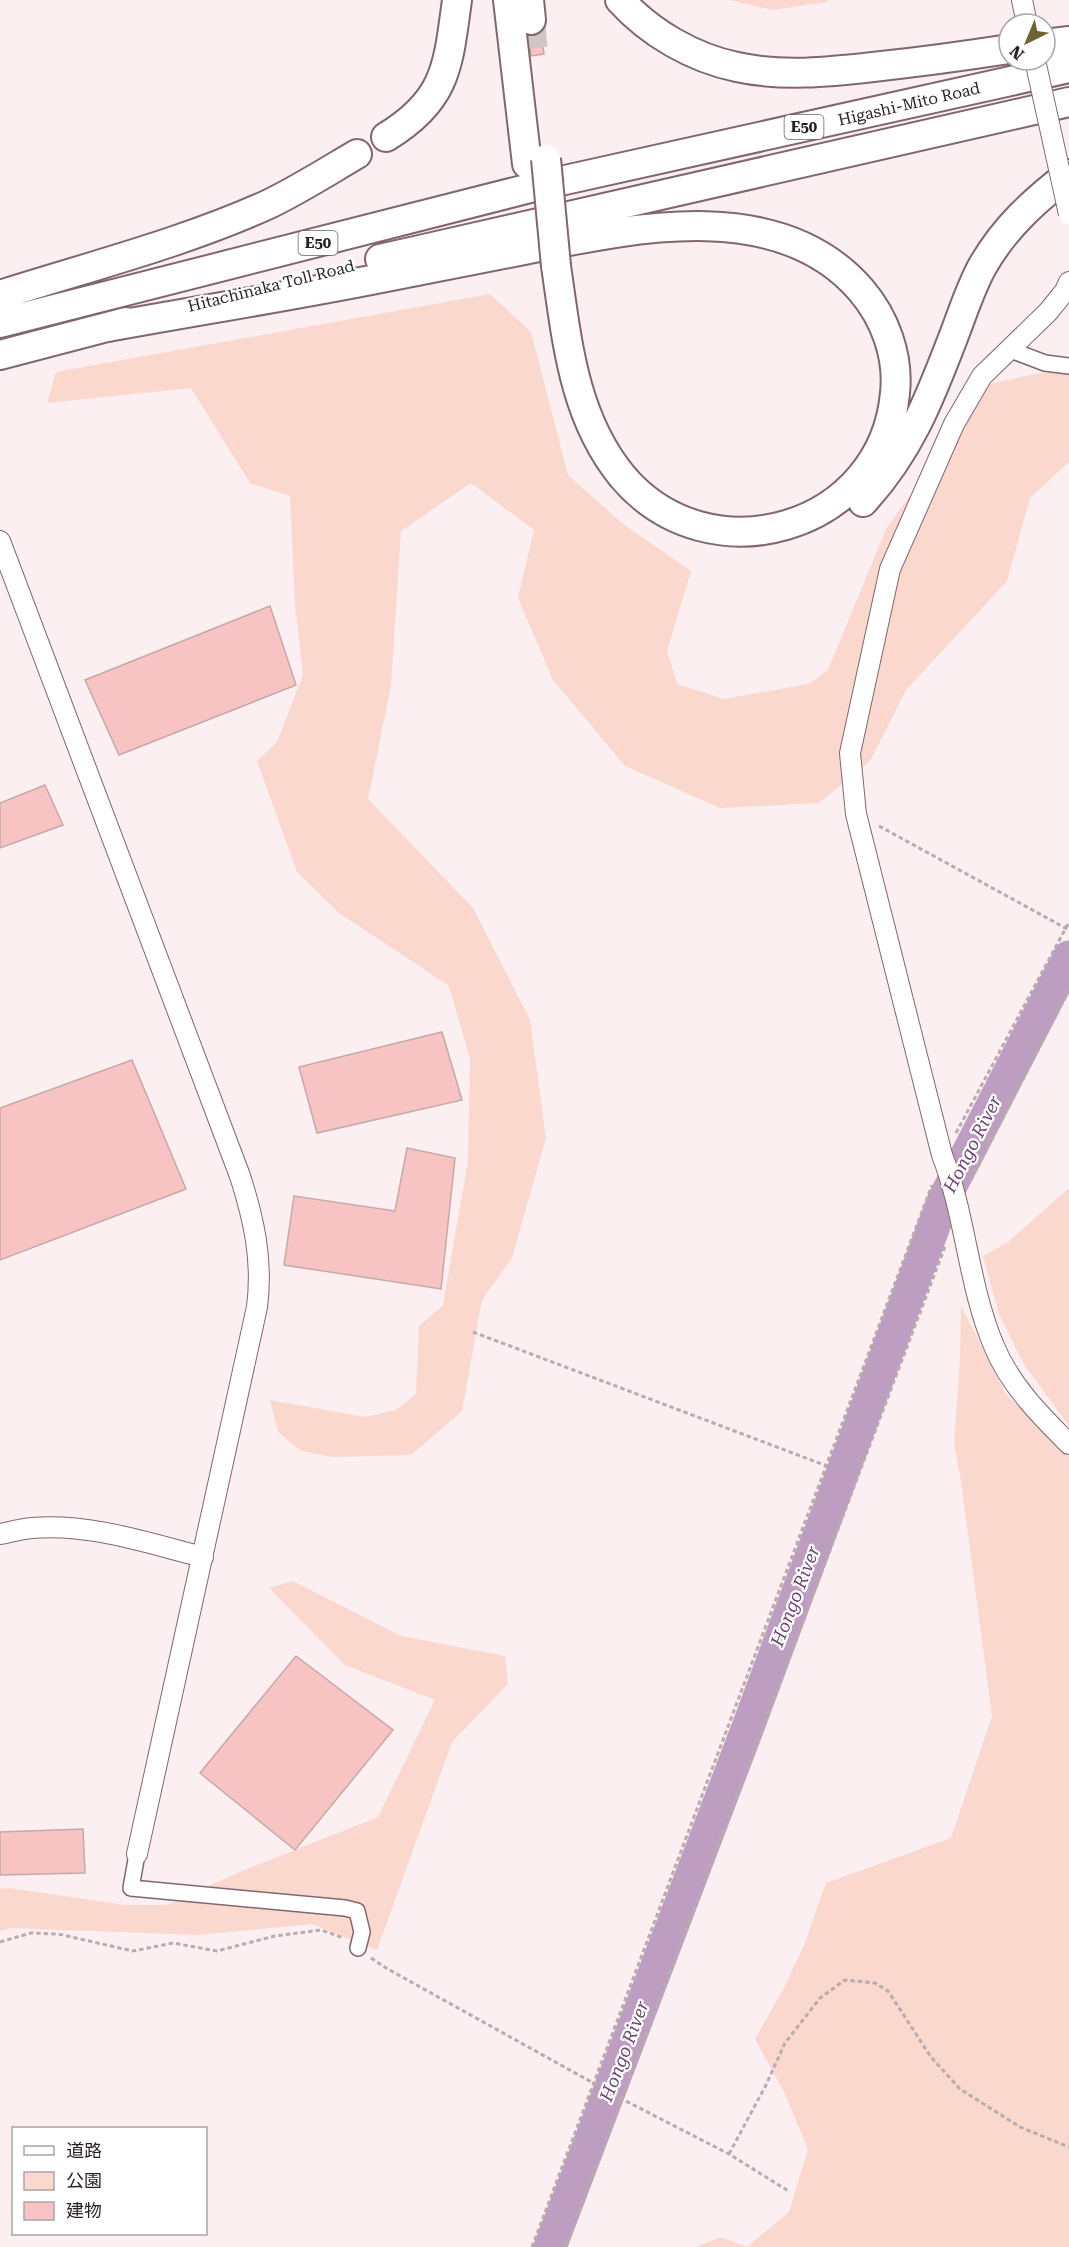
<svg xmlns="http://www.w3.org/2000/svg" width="1069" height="2247" viewBox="0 0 1069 2247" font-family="'Roboto Serif','Noto Sans JP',serif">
<rect width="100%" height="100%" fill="#fbeff2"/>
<!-- green -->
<path fill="#fad8cd" d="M730 0H827V2L772 10Z
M490 294 531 332 568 475 623 524 691 571 667 651 677 684 724 699 808 684 828 670 886 529 990 384 1035 374 1069 371V462L1030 498 1007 581 906 690 870 761 819 803 720 808 625 766 553 680 518 598 534 530 471 483 401 531 391 686 368 799 473 908 530 1020 546 1138 512 1258 482 1300 462 1411 411 1455 333 1457 301 1451 278 1432 270 1400 365 1417 396 1410 416 1394 419 1326 443 1305 468 1161 470 1059 449 986 339 913 297 872 257 761 277 742 303 675 295 605 290 496 250 483 191 388 47 403 56 372Z
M1069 1188V1426L1023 1363 999 1314 983 1256 1007 1243Z
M961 1306 1005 1393 1069 1457V2247H696L720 2237 747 2247 789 2212 808 2149 784 2092 755 2039 785 1986 804 1945 826 1883 951 1838 992 1716 961 1482 954 1444 960 1359Z
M293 1581 401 1636 505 1656 508 1684 452 1742 377 1950 312 1924 198 1935 12 1928 0 1931V1889L9 1888 125 1905H167L242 1871 378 1817 435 1700 345 1665 269 1588Z"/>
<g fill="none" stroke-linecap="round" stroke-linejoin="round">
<!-- river -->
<path stroke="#be9ec0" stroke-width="33" d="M550 2247 748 1727 944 1199 1069 957"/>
</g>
<!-- building -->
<path fill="#f8c4c3" stroke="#c6a8a7" stroke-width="1.5" d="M541 33 544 54 531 56 529 36Z
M270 606 296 685 119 755 85 680Z
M45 785 63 825 0 848V803Z
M442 1032 462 1100 317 1133 299 1067Z
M132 1060 186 1189 0 1260V1108Z
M407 1148 455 1158 441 1289 284 1265 294 1196 395 1211Z
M296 1656 393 1730 295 1850 200 1773Z
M83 1829 85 1873 0 1875V1832Z"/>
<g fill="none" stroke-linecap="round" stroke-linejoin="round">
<!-- motorway-tunnel -->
<path stroke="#d1c5c8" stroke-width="28" stroke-dasharray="28 14" stroke-linecap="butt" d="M531 20 534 55"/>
<defs>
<path id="minor" d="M1008 349 1045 363 1069 366
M137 1854 131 1888 345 1908 357 1911 362 1932 358 1948"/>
<path id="tertiary" d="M1022 0 1027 24
M1069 282 1065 291 1048 312 982 376 954 424 890 569 850 753 856 814 942 1155C966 1216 968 1285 994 1346 1010 1385 1040 1415 1069 1444
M0 541 240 1176C254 1220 263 1260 257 1307L137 1854
M0 1534C10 1532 21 1529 32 1528 90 1523 147 1543 203 1557"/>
<path id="motorway" d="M508 0 527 164
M529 0 531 20
M620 0C650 33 693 58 737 67 782 77 829 72 873 67 919 62 964 56 1009 49
M1045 44 1069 41
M386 137C447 100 448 66 457 0
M380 259 1069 102
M0 295C88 267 186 242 269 204 300 189 328 171 357 154
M0 323 538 186 1069 68
M108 327C196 311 284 297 371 280 422 270 473 260 524 250 632 228 779 195 861 290 885 318 899 356 895 393 883 530 709 580 622 476 573 416 567 340 556 266
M0 355 126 322
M863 502C911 450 931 395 956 330 964 309 971 287 982 267 1004 228 1034 201 1069 174"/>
</defs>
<!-- minor casing -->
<use href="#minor" stroke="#81666d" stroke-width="18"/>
<!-- tertiary casing -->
<use href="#tertiary" stroke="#81666d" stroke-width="22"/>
<!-- motorway casing -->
<use href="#motorway" stroke="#81666d" stroke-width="32"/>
<!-- path -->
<path stroke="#b8acaf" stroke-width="3" stroke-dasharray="4.5 3" stroke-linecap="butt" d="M879 826 1069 930
M956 1133 1069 922
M971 1180 1069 990
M473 1332 827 1466
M0 1942 31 1933 58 1934 133 1951 173 1943 217 1951 275 1936 321 1930 344 1938
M371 1958 386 1968 622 2099 729 2154 790 2192
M729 2154 766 2085 785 2043 820 1998 845 1980 875 1983 888 1991 931 2057 960 2089 1020 2127 1069 2147
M532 2247 932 1185
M566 2247 946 1244"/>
<!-- minor -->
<use href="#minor" stroke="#fff" stroke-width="15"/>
<!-- tertiary -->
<use href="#tertiary" stroke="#fff" stroke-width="20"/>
<!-- motorway -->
<use href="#motorway" stroke="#fff" stroke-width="28"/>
<defs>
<path id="tertiary-bridge" d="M1035 60 1069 214"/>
<path id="motorway-bridge" d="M546 159 556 266"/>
</defs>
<!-- tertiary-bridge casing -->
<use href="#tertiary-bridge" stroke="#81666d" stroke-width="22" stroke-linecap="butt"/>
<!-- motorway-bridge casing -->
<use href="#motorway-bridge" stroke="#81666d" stroke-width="32" stroke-linecap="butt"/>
<!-- tertiary-bridge -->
<use href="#tertiary-bridge" stroke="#fff" stroke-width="20"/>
<!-- motorway-bridge -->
<use href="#motorway-bridge" stroke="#fff" stroke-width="28"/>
</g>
<g text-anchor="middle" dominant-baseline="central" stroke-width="4.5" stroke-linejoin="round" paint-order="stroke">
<!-- shield labels -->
<g fill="#fff" stroke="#6a6264" stroke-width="1.5">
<rect x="784.5" y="115" width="39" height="24" rx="4.5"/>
<rect x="298.5" y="231" width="39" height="24" rx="4.5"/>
</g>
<g font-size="15" font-weight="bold" fill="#2a1f22">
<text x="804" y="127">E50</text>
<text x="318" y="243">E50</text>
</g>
<!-- street labels -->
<g font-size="16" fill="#2a1f22" stroke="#fff">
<text transform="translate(909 104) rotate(-13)">Higashi-Mito Road</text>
<text transform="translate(271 286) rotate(-14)">Hitachinaka Toll Road</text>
</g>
<!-- water labels -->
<g font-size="18" font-style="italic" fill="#6e4472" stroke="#fff">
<text transform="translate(972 1144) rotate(-63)">Hongo River</text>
<text transform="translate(795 1596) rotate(-69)">Hongo River</text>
<text transform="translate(624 2051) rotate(-69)">Hongo River</text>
</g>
</g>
<!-- legend -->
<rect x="12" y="2127" width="195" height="108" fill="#ffffff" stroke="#aaa5a7" stroke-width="1.5"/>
<rect x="24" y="2146" width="30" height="9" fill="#ffffff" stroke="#aaa5a7" stroke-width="1.5"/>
<text x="66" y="2157" font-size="18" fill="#2a1f22">道路</text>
<rect x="24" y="2172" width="30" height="18" fill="#fad8cd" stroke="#aaa5a7" stroke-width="1.5"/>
<text x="66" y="2187" font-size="18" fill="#2a1f22">公園</text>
<rect x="24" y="2202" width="30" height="18" fill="#f8c4c3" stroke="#aaa5a7" stroke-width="1.5"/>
<text x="66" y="2217" font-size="18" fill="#2a1f22">建物</text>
<!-- north arrow -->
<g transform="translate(1027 42) rotate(223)"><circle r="28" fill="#ffffff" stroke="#aaa5a7" stroke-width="1.5"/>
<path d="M0-4.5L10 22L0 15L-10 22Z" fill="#706230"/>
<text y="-9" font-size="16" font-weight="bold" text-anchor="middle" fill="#2a1f22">N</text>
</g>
</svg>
